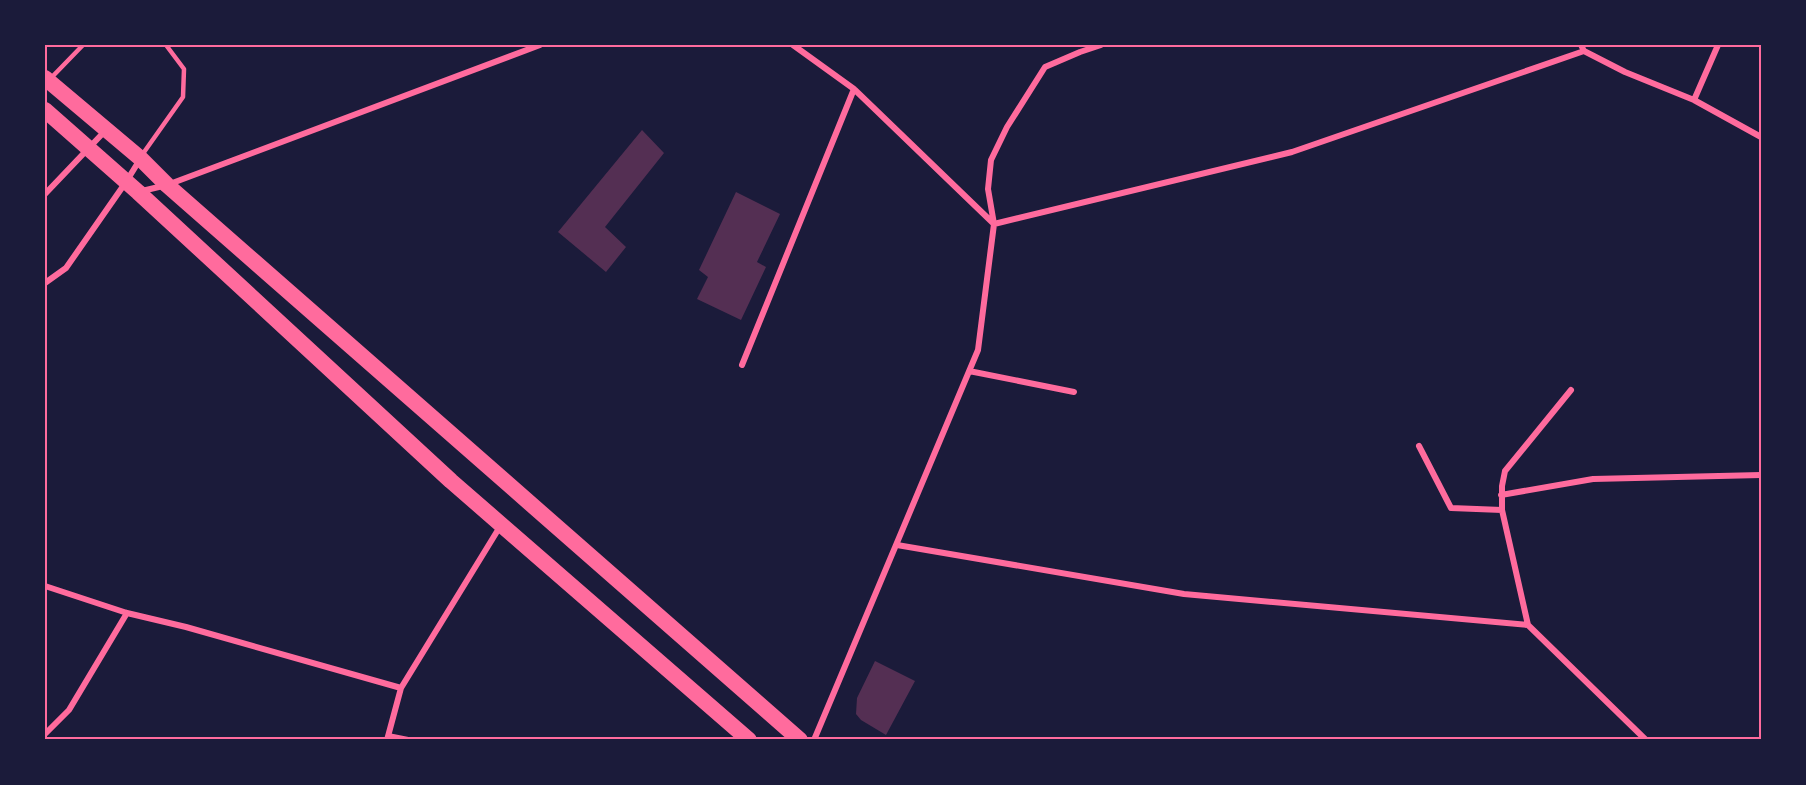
<svg xmlns="http://www.w3.org/2000/svg" width="1806" height="785" viewBox="0 0 1806 785" font-family="'Asap Condensed',sans-serif">
<rect width="100%" height="100%" fill="#1b1b3a"/>
<!-- building -->
<path fill="#542f53" d="M642 130 664 153 605 227 626 247 606 272 558 232Z
M736 192 780 214 757 262 766 267 741 320 697 299 708 277 699 270Z
M875 661 915 681 886 735 861 720 856 714 857 698Z"/>
<g fill="none" stroke-linecap="round" stroke-linejoin="round">
<!-- service -->
<path stroke="#ff6b9d" stroke-width="4.5" d="M51 78 83 45
M142 155 183 97 184 69 166 45"/>
<!-- minor -->
<path stroke="#ff6b9d" stroke-width="6" d="M793 45 854 89 994 224
M1581 45 1584 51 1625 72 1694 100 1761 137
M1694 100 1718 45
M142 191 167 185 540 45
M45 194 105 131
M994 224 1292 152 1584 51
M45 283 66 268 126 182 139 161
M742 365 854 89
M969 371 1074 392
M1419 446 1451 508 1502 510
M1501 495 1593 479 1761 475
M897 545 1184 594 1528 625
M45 586 127 613 186 627 401 688
M1528 625 1502 510V486L1505 471 1571 390
M1528 625 1646 740
M45 734 69 710 127 613
M388 736 408 740
M387 740 401 688 501 525
M814 740 978 350 994 224 988 189 991 160 1007 127 1045 67 1080 52 1101 45"/>
<!-- trunk -->
<path stroke="#ff6b9d" stroke-width="16" d="M45 78 140 158 167 185 800 740
M45 110 138 192 451 481 749 740"/>
</g>
<!-- border -->
<rect width="1806" height="785" fill="none" stroke="#1b1b3a" stroke-width="93"/>
<rect x="46" y="46" width="1714" height="692" fill="none" stroke="#ff6b9d" stroke-width="2"/>
</svg>
